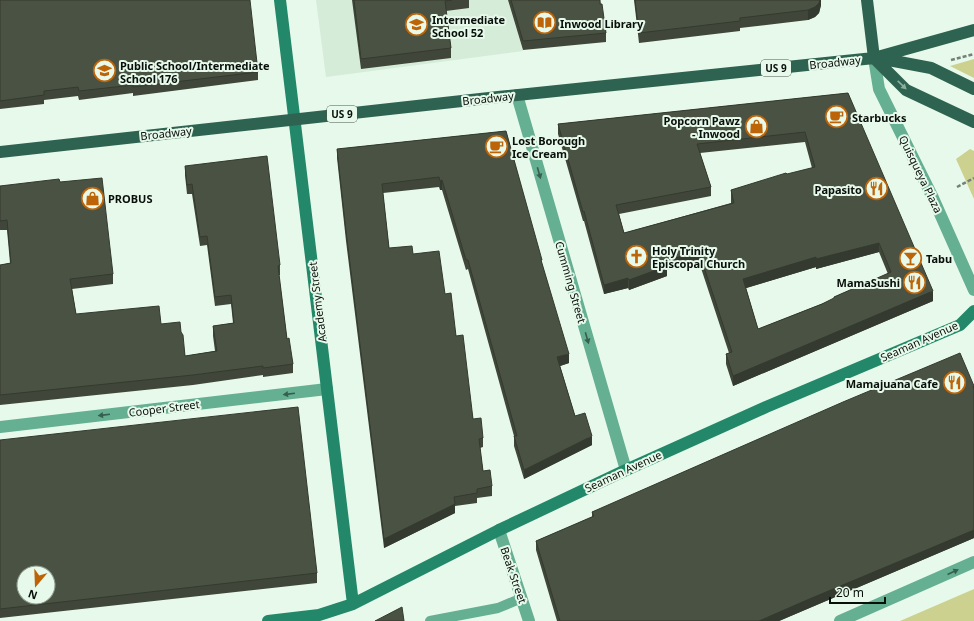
<svg xmlns="http://www.w3.org/2000/svg" width="974" height="621" viewBox="0 0 974 621" font-family="'Noto Sans',sans-serif">
<rect width="100%" height="100%" fill="#e7f9ea"/>
<!-- built -->
<path fill="#d5ecd8" d="M316 0H508L523 51 326 77Z"/>
<!-- green -->
<path fill="#ccd18f" d="M974 59V78L950 66Z
M970 149 974 151V199L956 159Z
M974 589V621H900Z"/>
<g fill="none" stroke-linecap="round" stroke-linejoin="round">
<!-- path -->
<path stroke="#758177" stroke-width="2.5" stroke-dasharray="4 2" stroke-linecap="butt" d="M951 60 974 54
M957 187 974 178"/>
<!-- lane -->
<path stroke="#65af93" stroke-width="10" d="M430 621 498 608 522 598"/>
<!-- street -->
<path stroke="#65af93" stroke-width="12" d="M874 58 879 89 933 198 974 290
M517 95 626 470
M0 427 327 389
M499 530 529 621
M840 621 974 562"/>
<!-- secondary -->
<path stroke="#228869" stroke-width="12" d="M280 0 353 604
M268 621 319 615 353 604 499 530 626 470 766 407 960 325 974 311"/>
<!-- primary -->
<path stroke="#2f6351" stroke-width="12" d="M867 0 874 58
M874 58 906 90 974 122
M878 58 931 68 974 89
M0 152 498 97 874 58 974 30"/>
</g>
<!-- wall -->
<path fill="#40473a" fill-rule="evenodd" d="M0 0 258 72V80L133 96V93L79 100 78 96 44 100V104L0 109Z
M352 0H469V8L446 11 451 48V58L361 69Z
M508 0H600L606 33V42L523 50Z
M634 0H821V5L819 13 815 17 808 20 740 28V31L639 43Z
M848 93 933 301 733 386 726 364V354L729 353 699 262 667 270V276L629 290 628 288 604 294 584 221H583L558 134V124ZM805 142 812 168 731 190V203L624 233 619 214 711 196V187L700 153ZM879 252 888 274 834 297V299L758 329 746 288 816 267V269Z
M506 131 569 363 560 366 575 416 592 445 524 479 514 446V436L468 269 466 270 442 190H440L439 187 383 193 389 248 413 254 445 294 456 336 473 419 483 438V447L480 448 483 471 492 486V496L477 498V503L455 506V513L384 548 346 241 337 158V149Z
M185 166 280 265V275H279L287 339 293 364V373L263 377V375L193 385 0 405V265L10 263 7 230H0V186L60 182 113 274V284L72 289 76 314 161 324 181 332 185 356 215 351 213 336V326L233 323 231 304 215 306 207 245 200 246 192 194H187L185 175Z
M974 386V538L779 621H557L536 550V541L592 517V512Z
M0 440 317 573V583L0 618Z"/>
<!-- shaded-wall -->
<path fill="#343a2f" d="M820 0H821V5L819 13 815 17 808 20V10Z
M442 180V190H440V181Z
M879 243V252L816 269V259Z
M699 252V262L667 270V276L629 290V280L666 260Z
M816 257V267L743 289V279Z
M628 278V288L604 294V285Z
M933 291V301L733 386V376Z
M569 354V363L557 367V357Z
M592 436V445L524 479V470Z
M455 504V513L384 548V539Z
M974 530V538L779 621H759L807 600Z"/>
<!-- building -->
<path fill="#4a5343" stroke="#343a2f" fill-rule="evenodd" d="M0 0H250L258 72 133 87V85L79 91 78 87 44 91V95L0 101Z
M354 0H452L445 1 451 48 361 59Z
M511 0H600V4H602L606 33 523 41Z
M635 0H820L819 3 815 7 808 10 740 18V21L639 33Z
M848 93 933 291 733 376 726 354 732 352 699 252 666 260 667 266 629 280 628 278 604 285 584 211 583 212 558 124ZM805 132 815 167 787 174 786 173 731 190 734 203 624 233 616 205 711 187 697 144ZM879 243 891 272 834 297V298L822 304 758 329 743 279 816 257V259Z
M506 131 542 260H541L569 354 557 357 575 416 585 413 592 436 524 470 514 436H517L468 260H466L442 180 440 181 439 177 382 184 389 248 412 246 413 254 439 251 445 294 451 293 456 336 463 335 473 419 481 418 483 438 479 439 483 471 490 470 492 486 477 489V493L454 497 455 504 384 539 346 231 337 149Z
M267 156 280 265 278 266 287 339 289 338 293 364 263 368V366L193 375 0 395V265L11 263 7 220 0 221V186L59 179 60 182 102 178 113 274 70 279 76 314 159 306 161 324 180 322 181 332 183 335 185 356 217 351 213 326 234 323 231 295 215 297 207 236 200 237 192 184 187 185 185 166Z
M960 353 974 386 973 387 974 389V530L807 600 759 621H560L536 541 594 516 592 512 843 402Z
M298 407 317 573 0 609V440ZM24 573H48V597H24Z
M402 607 404 621H375Z"/>
<!-- one-way arrows -->
<defs><path id="oneway-solid" d="M-6-.8H1V-3.2L6.5 0L1 3.2V.8H-6Z"/></defs>
<use fill="#8bae9e" href="#oneway-solid" transform="translate(902 85) rotate(44)"/>
<g fill="#375f4e">
<use href="#oneway-solid" transform="translate(539 173) rotate(74)"/>
<use href="#oneway-solid" transform="translate(587 338) rotate(74)"/>
<use href="#oneway-solid" transform="translate(289 394) rotate(173)"/>
<use href="#oneway-solid" transform="translate(104 415) rotate(173)"/>
<use href="#oneway-solid" transform="translate(953 572) rotate(-24)"/>
</g>
<!-- icons -->
<defs>
<symbol id="library-ring" viewBox="-11 -11 22 22"><circle r="9.5" fill="#e7f9ea" stroke="#be6408" stroke-width="1.5"/><path d="M-6-4Q-3-5.5-.7-3.5V5Q-3 3-6 4ZM6-4Q3-5.5 .7-3.5V5Q3 3 6 4Z" fill="#be6408"/></symbol>
<symbol id="school-ring" viewBox="-11 -11 22 22"><circle r="9.5" fill="#e7f9ea" stroke="#be6408" stroke-width="1.5"/><path d="M0-5L7-2L0 1L-7-2ZM-4 1L0 2.5L4 1V4Q0 6-4 4Z" fill="#be6408"/></symbol>
<symbol id="cafe-ring" viewBox="-11 -11 22 22"><circle r="9.5" fill="#e7f9ea" stroke="#be6408" stroke-width="1.5"/><path d="M-5.5-4.5H6V0H3Q3 3.5 0 3.5H-2.5Q-5.5 3.5-5.5 0ZM3-3.2v2h1.7v-2ZM-6 4.5H4V6H-6Z" fill="#be6408"/></symbol>
<symbol id="shop-ring" viewBox="-11 -11 22 22"><circle r="9.5" fill="#e7f9ea" stroke="#be6408" stroke-width="1.5"/><path d="M-5-2.5h2.3a2.7 3.5 0 0 1 5.4 0H5L5.5 6h-11ZM-1.5-2.5h3a1.5 2.3 0 0 0-3 0Z" fill="#be6408"/></symbol>
<symbol id="restaurant-ring" viewBox="-11 -11 22 22"><circle r="9.5" fill="#e7f9ea" stroke="#be6408" stroke-width="1.5"/><path d="M-5-6h1v4h1v-4h1v4h1v-4h1v5L-1.5 .5V6h-2V.5L-5-1ZM5-6V6H3V1.5H1.5Q1.5-4 5-6Z" fill="#be6408"/></symbol>
<symbol id="church-ring" viewBox="-11 -11 22 22"><circle r="9.5" fill="#e7f9ea" stroke="#be6408" stroke-width="1.5"/><path d="M-1.2-6h2.4v3.5h3.3v2.4h-3.3V6h-2.4V-.1h-3.3v-2.4h3.3Z" fill="#be6408"/></symbol>
<symbol id="bar-ring" viewBox="-11 -11 22 22"><circle r="9.5" fill="#e7f9ea" stroke="#be6408" stroke-width="1.5"/><path d="M-6-5H6L.8 .8V4.5H3.5V6h-7V4.5H-.8V.8Z" fill="#be6408"/></symbol>
</defs>
<g fill-rule="evenodd">
<use href="#library-ring" x="532" y="10" width="25" height="25"/>
<use href="#school-ring" x="404" y="12" width="25" height="25"/>
<use href="#school-ring" x="92" y="58" width="25" height="25"/>
<use href="#cafe-ring" x="824" y="104" width="25" height="25"/>
<use href="#shop-ring" x="744" y="114" width="25" height="25"/>
<use href="#cafe-ring" x="484" y="134" width="25" height="25"/>
<use href="#restaurant-ring" x="864" y="176" width="25" height="25"/>
<use href="#shop-ring" x="80" y="186" width="25" height="25"/>
<use href="#church-ring" x="624" y="244" width="25" height="25"/>
<use href="#bar-ring" x="898" y="246" width="25" height="25"/>
<use href="#restaurant-ring" x="902" y="270" width="25" height="25"/>
<use href="#restaurant-ring" x="942" y="370" width="25" height="25"/>
</g>
<g text-anchor="middle" dominant-baseline="central" stroke-width="4" stroke-linejoin="round" paint-order="stroke">
<!-- shield labels -->
<g fill="#e7f9ea" stroke="#4c554d" stroke-width="1">
<rect x="761" y="60" width="30" height="16" rx="3"/>
<rect x="327" y="106" width="30" height="16" rx="3"/>
</g>
<g font-size="10" font-weight="bold" fill="#090f0a">
<text x="776" y="68">US 9</text>
<text x="342" y="114">US 9</text>
</g>
<!-- poi labels -->
<g font-size="11" font-weight="bold" fill="#090f0a" stroke="#e7f9ea" text-anchor="start">
<text x="432" y="19">Intermediate<tspan x="432" dy="13">School 52</tspan></text>
<text x="560" y="23">Inwood Library</text>
<text x="120" y="65">Public School/Intermediate<tspan x="120" dy="13">School 176</tspan></text>
<text x="852" y="117">Starbucks</text>
<text x="740" y="120" text-anchor="end">Popcorn Pawz<tspan x="740" dy="13">- Inwood</tspan></text>
<text x="512" y="140">Lost Borough<tspan x="512" dy="13">Ice Cream</tspan></text>
<text x="862" y="189" text-anchor="end">Papasito</text>
<text x="108" y="198">PROBUS</text>
<text x="652" y="250">Holy Trinity<tspan x="652" dy="13">Episcopal Church</tspan></text>
<text x="926" y="258">Tabu</text>
<text x="900" y="282" text-anchor="end">MamaSushi</text>
<text x="938" y="383" text-anchor="end">Mamajuana Cafe</text>
</g>
<!-- street labels -->
<g font-size="11" fill="#090f0a" stroke="#e7f9ea">
<text transform="translate(835 62) rotate(-6)">Broadway</text>
<text transform="translate(488 98) rotate(-6)">Broadway</text>
<text transform="translate(166 133) rotate(-6)">Broadway</text>
<text transform="translate(921 174) rotate(64)">Quisqueya Plaza</text>
<text transform="translate(571 282) rotate(74)">Cumming Street</text>
<text transform="translate(317 302) rotate(-97)">Academy Street</text>
<text transform="translate(919 341) rotate(-24)">Seaman Avenue</text>
<text transform="translate(164 408) rotate(-7)">Cooper Street</text>
<text transform="translate(623 471) rotate(-25)">Seaman Avenue</text>
<text transform="translate(514 575) rotate(71)">Beak Street</text>
</g>
</g>
<!-- north arrow -->
<g transform="translate(36 585) rotate(199)"><circle r="19" fill="#e7f9ea" stroke="#8e9b90"/>
<path d="M0-3L7 15L0 10L-7 15Z" fill="#be6408"/>
<text y="-6" font-size="11" font-weight="bold" text-anchor="middle" fill="#090f0a">N</text>
</g>
<!-- scale -->
<path d="M830 597v6h55v-6" fill="none" stroke="#090f0a" stroke-width="2"/>
<text x="836" y="597" font-size="12" fill="#090f0a" stroke="#e7f9ea" stroke-width="3" paint-order="stroke">20 m</text>
</svg>
